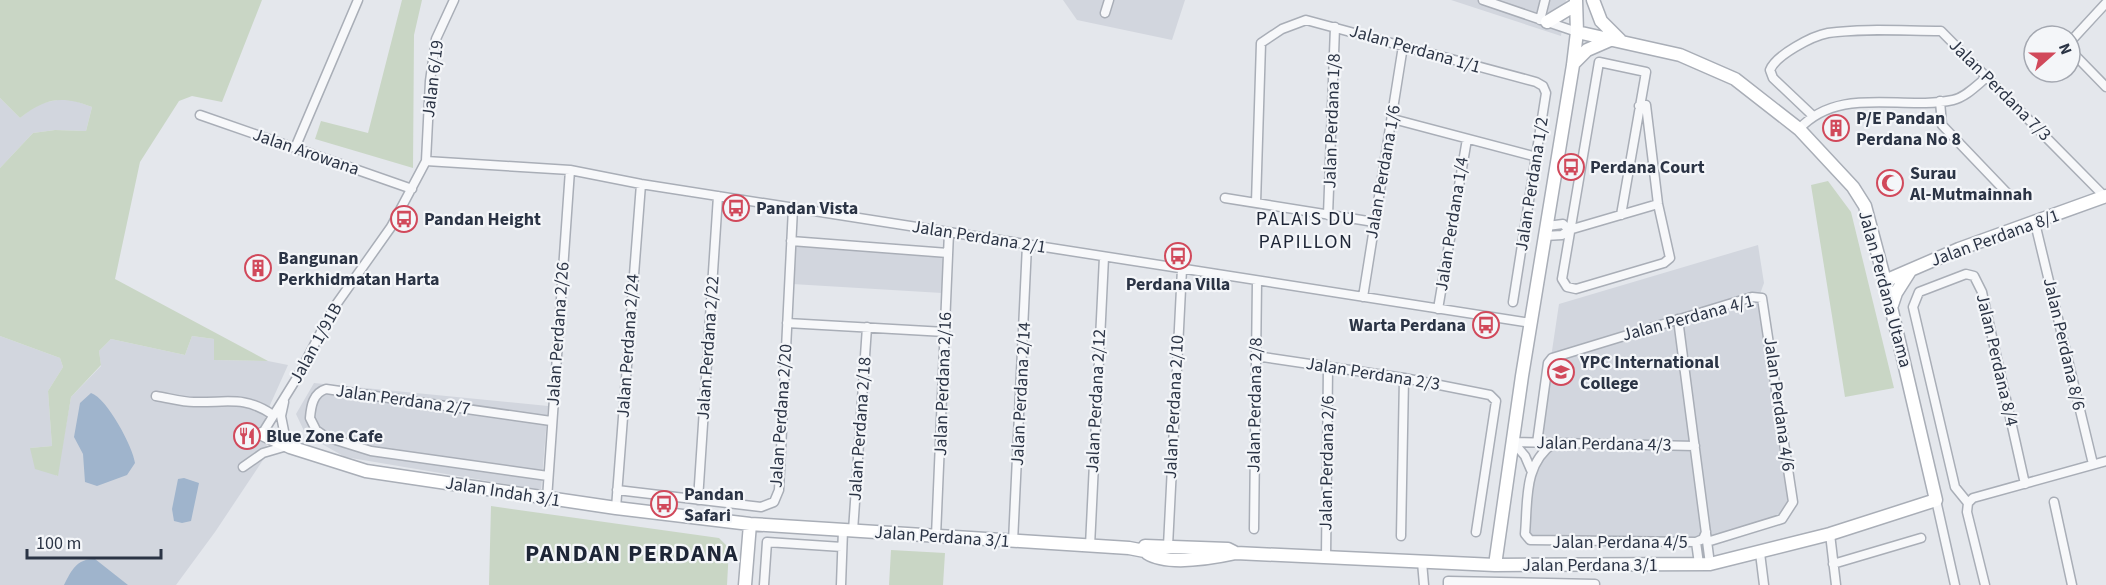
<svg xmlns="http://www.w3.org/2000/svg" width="2106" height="585" viewBox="0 0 2106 585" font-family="'Source Sans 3',sans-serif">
<rect width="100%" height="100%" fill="#e4e7ec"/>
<!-- built -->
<path fill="#d2d6de" d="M1063 0H1185L1172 40 1077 20Z
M1451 0H1566L1561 36Z
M0 98 20 118 37 104 67 98 92 107 86 131 55 130 33 133 0 168Z
M795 244 943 256 942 293 792 284Z
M1758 245 1764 283 1760 294 1763 323 1790 501 1780 516 1710 537 1533 538 1529 534 1534 471 1559 304Z
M0 336 60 358 63 367 48 391 52 446 30 448 57 476 71 397 101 366 99 351 111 339 185 355 192 336 214 339V360L268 361 288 365 266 414 262 435 269 451 215 532 176 585H0Z
M314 383 548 406 541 490 345 457 306 435 296 414Z"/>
<!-- green -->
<path fill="#c9d6c5" d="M0 0H262L222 102 192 96 179 101 140 162 115 279 268 361 214 360V339L192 336 185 355 111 339 99 351 101 365 71 397 58 476 35 469 30 448 52 446 48 391 63 367 60 358 0 336V168L33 133 55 130 86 131 92 107C62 95 45 98 20 118L0 98Z
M402 0H422L414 35 413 168 315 139 321 121 368 133Z
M1828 181 1851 212 1894 388 1845 397 1811 185Z
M491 506 719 538 729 548 727 585H489Z
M891 550 945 553 943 585H889Z"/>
<!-- water -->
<path fill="#9fb4cc" d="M91 393C107 398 133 447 135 463L127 475 97 486 85 482 83 454 74 437 80 403Z
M184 478 199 483 191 521 182 523 174 521 172 509 178 479Z
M95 559 128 585H64C72 570 76 559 95 559Z"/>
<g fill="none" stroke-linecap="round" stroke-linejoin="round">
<defs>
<path id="street" d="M1483 0 1577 32
M1105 13 1109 0
M1540 20 1545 0
M2070 42 2106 3
M2070 50 2106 87
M1940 101 1942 125 2008 194
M200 115 412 189
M1812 115 1773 78 1770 70C1776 55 1812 36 1828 33 1864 28 1904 31 1941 31L2105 197
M1393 119 1537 157
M1799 129C1840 85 1901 111 1953 100 1966 97 1977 85 1987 77
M295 148 358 0
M426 161 570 170 641 184 1531 323
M1225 198 1374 222
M1256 203 1261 43 1282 29 1306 20 1536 82 1543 86 1546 93 1513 302
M1328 215 1335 27
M1621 215 1646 72 1599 62 1562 279 1567 287 1576 289 1664 263 1670 258 1658 204 1646 105 1639 106
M2035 223 2093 464
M1547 226 1563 224 1569 230
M1545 236 1562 235 1569 230 1658 204
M791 241 948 253
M1363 297 1403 46
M1438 309 1467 139
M1678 319 1710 564
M787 323 945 332
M1256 356 1404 378 1490 395 1496 401 1476 532
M156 396C169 398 182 402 194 402 226 403 244 395 273 415
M262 434 298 376 333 309 391 227 426 161 430 81 436 39 454 0
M1513 442 1695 446
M1513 442 1525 456 1531 470
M1537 443 1548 363 1552 358 1752 297 1762 298 1793 502 1782 519 1707 542
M1554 443C1523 464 1528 501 1525 534L1530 540 1696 542 1703 539 1706 532
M243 467 263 453 287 446 281 416 284 402
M548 476 371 451 326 437 316 430 310 418C311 406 313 393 326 389L551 421
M617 490 761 507 774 502 779 490 793 208
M547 499 570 170
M698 500 718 196
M1936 500 1955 585
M2054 502 2072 585
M1968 503 1955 487 1913 307 1919 292 1966 274 1974 276 1982 292 2025 484
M1968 503 1973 498 2106 461
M1968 503 1967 512 1985 585
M616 508 641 184
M1254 529 1257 281
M853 531 867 327
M1830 534 1836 585
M936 536 949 232
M1401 536 1404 378
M1013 542 1027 245
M1696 542 1699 564
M1090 546 1104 257
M1168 546 1182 269
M1760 553 1764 585
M1326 558 1328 367
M1422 562 1424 585
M1833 564 1921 538
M764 585 767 542 842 547
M841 585 843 530
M1448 585V581L1595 584"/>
<path id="secondary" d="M1593 0 1601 21 1620 40
M1547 22 1575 5
M1573 64 1587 50 1610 40
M1885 281 1959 249 2106 196
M1892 305 1896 293 1910 271
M262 434 290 447 366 471 616 508 750 524 1129 548 1155 553
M1145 546 1228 549 1234 552
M1147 553C1167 566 1213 558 1236 553L1495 565 1710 564 1830 534 1936 500 1885 281 1865 206 1853 187 1799 129 1735 79 1680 55 1577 32
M1495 565 1522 376 1573 65 1577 32 1576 0
M745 585 750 524"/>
</defs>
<!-- street casing -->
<use href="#street" stroke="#a9aeb7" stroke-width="11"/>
<!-- secondary casing -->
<use href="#secondary" stroke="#a9aeb7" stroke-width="15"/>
<!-- street -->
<use href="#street" stroke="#f7f8fa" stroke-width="8"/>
<!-- secondary -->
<use href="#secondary" stroke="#fff" stroke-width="12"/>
</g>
<!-- icons -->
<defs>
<symbol id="building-ring" viewBox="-11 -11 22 22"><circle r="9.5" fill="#f4f6f9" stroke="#d1495b" stroke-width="1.5"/><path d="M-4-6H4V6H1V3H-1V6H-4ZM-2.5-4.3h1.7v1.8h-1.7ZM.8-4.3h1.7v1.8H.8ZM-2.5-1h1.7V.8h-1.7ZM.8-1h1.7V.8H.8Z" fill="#d1495b"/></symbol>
<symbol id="bus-ring" viewBox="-11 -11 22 22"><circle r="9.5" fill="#f4f6f9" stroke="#d1495b" stroke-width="1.5"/><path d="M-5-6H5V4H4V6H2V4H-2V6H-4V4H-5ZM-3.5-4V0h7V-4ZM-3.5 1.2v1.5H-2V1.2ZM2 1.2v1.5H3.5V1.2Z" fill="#d1495b"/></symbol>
<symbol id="mosque-ring" viewBox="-11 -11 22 22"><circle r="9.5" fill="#f4f6f9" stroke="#d1495b" stroke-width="1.5"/><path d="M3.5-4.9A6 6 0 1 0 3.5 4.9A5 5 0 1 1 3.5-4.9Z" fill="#d1495b"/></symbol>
<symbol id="university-ring" viewBox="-11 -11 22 22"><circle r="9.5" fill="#f4f6f9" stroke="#d1495b" stroke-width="1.5"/><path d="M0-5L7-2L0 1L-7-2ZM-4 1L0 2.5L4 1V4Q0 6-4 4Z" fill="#d1495b"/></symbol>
<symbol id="restaurant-ring" viewBox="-11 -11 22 22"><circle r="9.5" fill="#f4f6f9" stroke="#d1495b" stroke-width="1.5"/><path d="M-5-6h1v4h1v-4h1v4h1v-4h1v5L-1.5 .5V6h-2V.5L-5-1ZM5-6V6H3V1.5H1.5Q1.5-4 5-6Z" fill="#d1495b"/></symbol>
</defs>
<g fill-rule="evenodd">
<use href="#building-ring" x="1821" y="113" width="30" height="30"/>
<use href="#bus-ring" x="1556" y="152" width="30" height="30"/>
<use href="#mosque-ring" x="1875" y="168" width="30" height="30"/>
<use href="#bus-ring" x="721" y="193" width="30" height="30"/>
<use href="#bus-ring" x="389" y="204" width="30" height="30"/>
<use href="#bus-ring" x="1163" y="241" width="30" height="30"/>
<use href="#building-ring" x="243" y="253" width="30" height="30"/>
<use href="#bus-ring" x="1471" y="310" width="30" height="30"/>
<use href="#university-ring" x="1546" y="357" width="30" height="30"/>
<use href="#restaurant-ring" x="232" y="421" width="30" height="30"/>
<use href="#bus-ring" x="649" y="489" width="30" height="30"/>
</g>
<g text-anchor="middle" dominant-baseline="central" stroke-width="4.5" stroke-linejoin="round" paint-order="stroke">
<!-- street labels -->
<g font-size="18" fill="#2b3445" stroke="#f4f6f9">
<text transform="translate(1415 49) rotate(16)">Jalan Perdana 1/1</text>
<text transform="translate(433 79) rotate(-83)">Jalan 6/19</text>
<text transform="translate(2000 90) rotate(45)">Jalan Perdana 7/3</text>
<text transform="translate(1332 121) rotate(-88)">Jalan Perdana 1/8</text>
<text transform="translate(306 152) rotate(19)">Jalan Arowana</text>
<text transform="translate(1383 172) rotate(-80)">Jalan Perdana 1/6</text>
<text transform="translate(1532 184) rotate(-81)">Jalan Perdana 1/2</text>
<text transform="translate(1452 224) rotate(-81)">Jalan Perdana 1/4</text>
<text transform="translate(979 237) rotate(9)">Jalan Perdana 2/1</text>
<text transform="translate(1995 238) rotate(-20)">Jalan Perdana 8/1</text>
<text transform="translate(1885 289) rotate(75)">Jalan Perdana Utama</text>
<text transform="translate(1688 318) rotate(-15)">Jalan Perdana 4/1</text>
<text transform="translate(558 334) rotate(-86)">Jalan Perdana 2/26</text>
<text transform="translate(316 343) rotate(-61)">Jalan 1/91B</text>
<text transform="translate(2064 344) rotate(77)">Jalan Perdana 8/6</text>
<text transform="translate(628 346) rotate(-86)">Jalan Perdana 2/24</text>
<text transform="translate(708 348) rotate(-86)">Jalan Perdana 2/22</text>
<text transform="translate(1997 360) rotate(77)">Jalan Perdana 8/4</text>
<text transform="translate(1373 374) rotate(9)">Jalan Perdana 2/3</text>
<text transform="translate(943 384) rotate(-88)">Jalan Perdana 2/16</text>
<text transform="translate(1021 394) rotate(-87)">Jalan Perdana 2/14</text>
<text transform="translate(403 400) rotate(8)">Jalan Perdana 2/7</text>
<text transform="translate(1096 401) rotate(-87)">Jalan Perdana 2/12</text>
<text transform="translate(1779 404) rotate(82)">Jalan Perdana 4/6</text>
<text transform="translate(1255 405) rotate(-89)">Jalan Perdana 2/8</text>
<text transform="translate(1174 407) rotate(-87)">Jalan Perdana 2/10</text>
<text transform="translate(781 416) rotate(-86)">Jalan Perdana 2/20</text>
<text transform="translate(860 429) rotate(-86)">Jalan Perdana 2/18</text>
<text transform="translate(1604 444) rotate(1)">Jalan Perdana 4/3</text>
<text transform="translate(1327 463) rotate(-89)">Jalan Perdana 2/6</text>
<text transform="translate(503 492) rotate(9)">Jalan Indah 3/1</text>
<text transform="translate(942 537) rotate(4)">Jalan Perdana 3/1</text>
<text x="1620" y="542">Jalan Perdana 4/5</text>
<text x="1590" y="565">Jalan Perdana 3/1</text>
</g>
<!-- poi labels -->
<g font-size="18" font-weight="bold" fill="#2b3445" stroke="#f4f6f9" text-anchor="start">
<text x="1856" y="118">P/E Pandan<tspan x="1856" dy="21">Perdana No 8</tspan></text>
<text x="1590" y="167">Perdana Court</text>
<text x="1910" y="173">Surau<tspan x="1910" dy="21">Al-Mutmainnah</tspan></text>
<text x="756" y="208">Pandan Vista</text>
<text x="424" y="219">Pandan Height</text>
<text x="278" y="258">Bangunan<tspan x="278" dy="21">Perkhidmatan Harta</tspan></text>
<text x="1178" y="284" text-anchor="middle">Perdana Villa</text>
<text x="1466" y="325" text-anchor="end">Warta Perdana</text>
<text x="1580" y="362">YPC International<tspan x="1580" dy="21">College</tspan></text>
<text x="266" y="436">Blue Zone Cafe</text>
<text x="684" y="494">Pandan<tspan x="684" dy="21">Safari</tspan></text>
</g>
<!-- neighbourhood labels -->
<g font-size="20" letter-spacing="1.5" fill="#1d2536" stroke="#f4f6f9">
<text x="1306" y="219">PALAIS DU<tspan x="1306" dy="23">PAPILLON</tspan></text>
</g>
<!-- district labels -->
<g font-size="24" font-weight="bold" letter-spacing="1.5" fill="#1d2536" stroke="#f4f6f9">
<text x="632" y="553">PANDAN PERDANA</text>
</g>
</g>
<!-- north arrow -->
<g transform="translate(2052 54) rotate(69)"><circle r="28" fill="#f4f6f9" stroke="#a4a8b1" stroke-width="1.5"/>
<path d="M0-4.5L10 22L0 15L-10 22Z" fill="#d1495b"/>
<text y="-9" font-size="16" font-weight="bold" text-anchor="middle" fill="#2b3445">N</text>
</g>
<!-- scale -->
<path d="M27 549v9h134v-9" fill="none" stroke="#2b3445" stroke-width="3"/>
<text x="36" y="549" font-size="18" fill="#2b3445" stroke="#f4f6f9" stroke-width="4.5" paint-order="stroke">100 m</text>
</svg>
